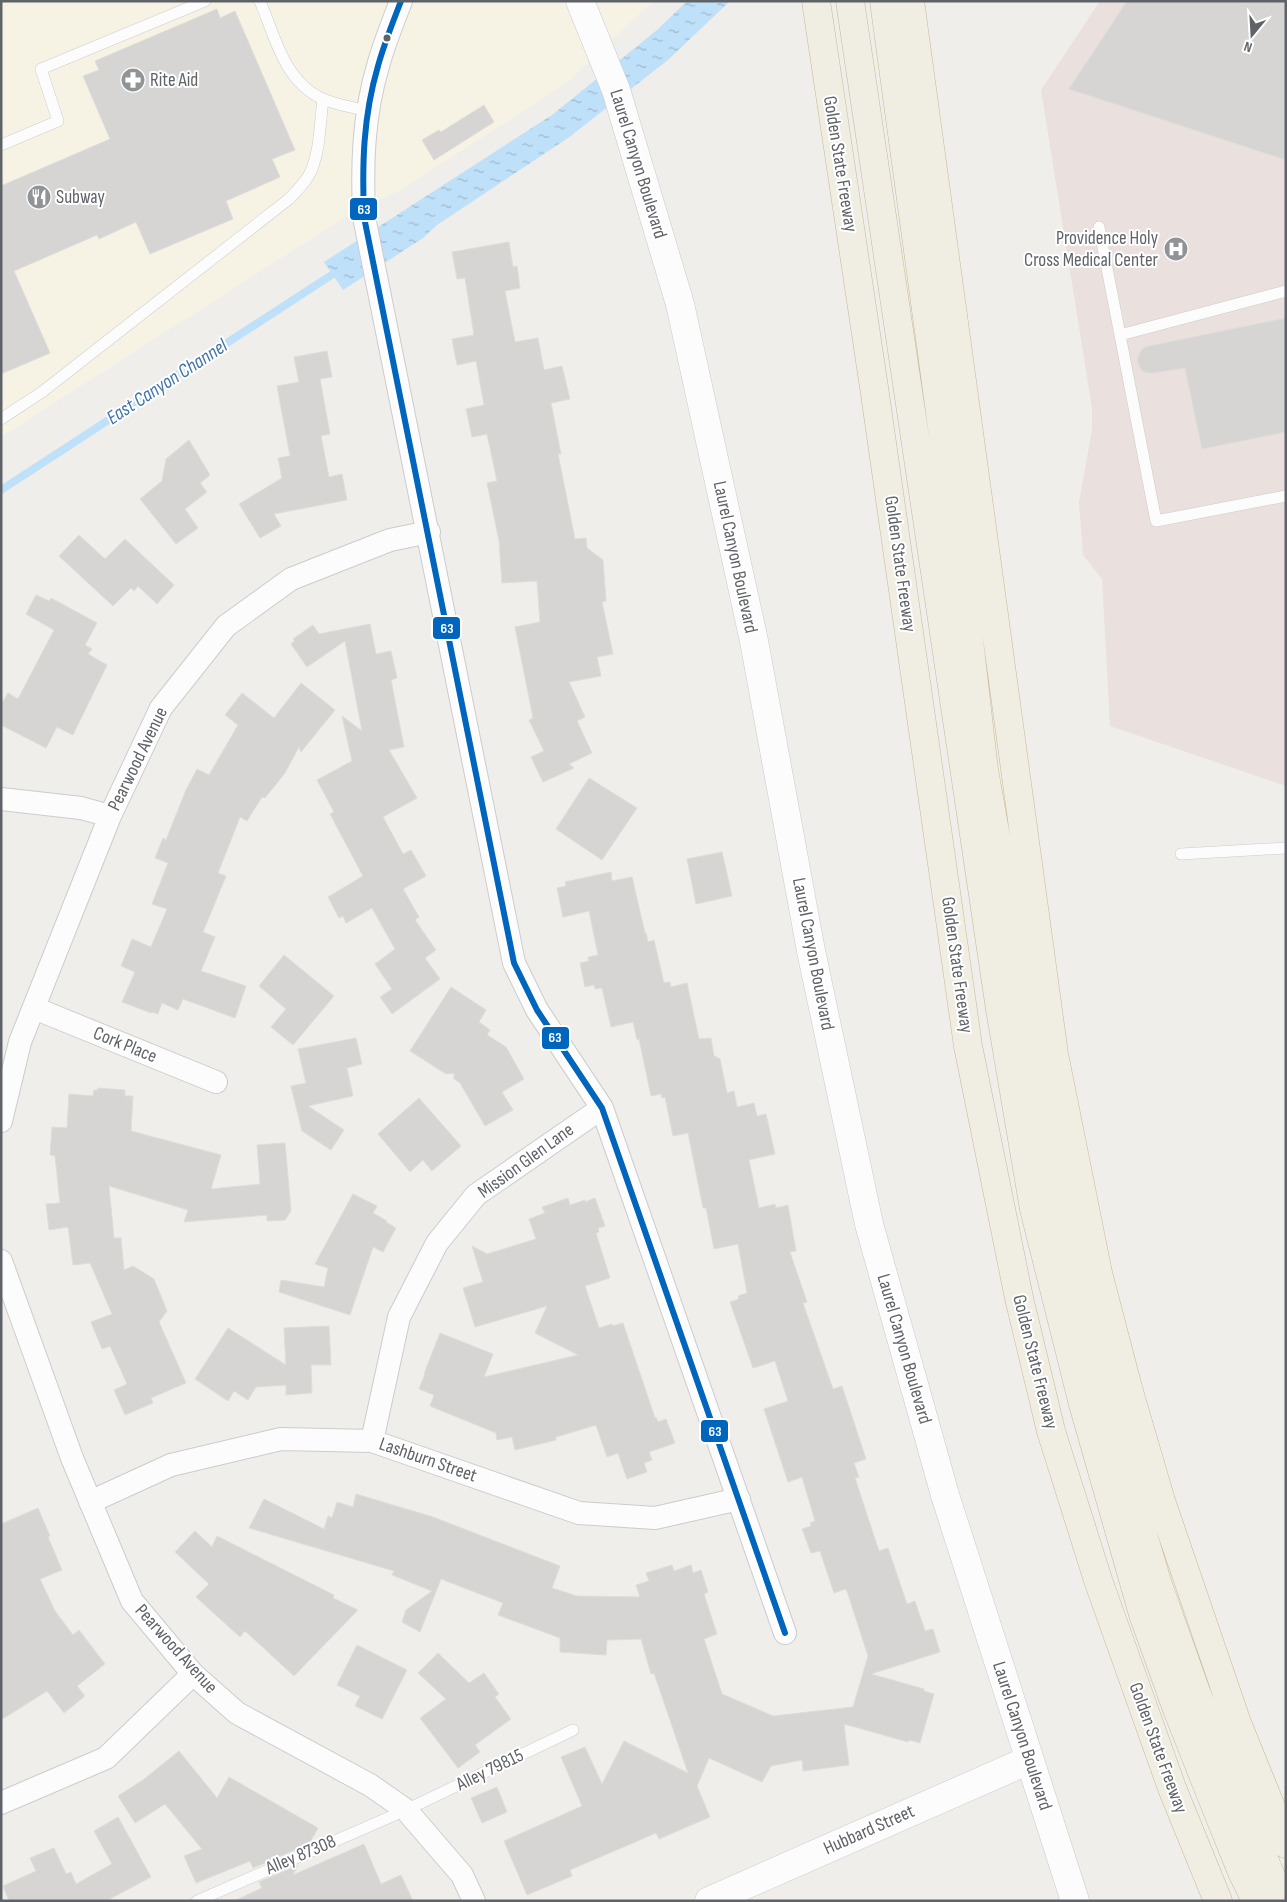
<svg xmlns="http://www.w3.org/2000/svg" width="1287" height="1902" viewBox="0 0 1287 1902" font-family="'Sofia Sans Condensed',sans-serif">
<defs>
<pattern id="water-ripples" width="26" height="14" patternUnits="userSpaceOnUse" patternTransform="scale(1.25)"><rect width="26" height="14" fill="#bfe0f9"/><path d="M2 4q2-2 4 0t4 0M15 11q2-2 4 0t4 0" fill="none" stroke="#9eb9cd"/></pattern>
</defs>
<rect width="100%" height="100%" fill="#efeeea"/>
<!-- commercial -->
<path fill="#f7f3e4" d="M1 1H653L566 83 399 191 356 210 1 437Z"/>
<!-- medical -->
<path fill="#eae0de" d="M1100 1H1286V786L1110 726 1102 579 1083 555 1079 502 1092 430V408L1041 90Z"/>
<!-- water -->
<path fill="url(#water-ripples)" d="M687 1H730L668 60 568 138 437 225 423 238 343 290 324 262 552 115 657 30Z"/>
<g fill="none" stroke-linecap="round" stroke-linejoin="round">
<!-- stream -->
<path stroke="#bfe0f9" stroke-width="8" d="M1 490 333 274"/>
</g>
<!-- building -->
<path fill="#d6d5d3" stroke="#deddd9" d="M1127 1H1286V160L1069 89Z
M217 9 220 18 235 11 295 150 272 159 280 177 226 201 233 219 150 254 136 222 99 239 97 235 14 271 50 353 1 374V186L110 139 83 76 99 70 95 61Z
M484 105 494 122 434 160 422 140 439 130 441 132Z
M509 242 513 267 517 266 520 288 505 291 515 342 538 338 544 370 562 366 570 399 551 403 561 454H558L575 539 586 538 587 548 603 560 606 601 602 602 613 654 597 657 601 676 569 682 585 717 577 721 592 753 569 764 574 768 543 782 531 757 544 751 529 720 533 718 515 627 540 622 537 581 502 583 499 541 487 483 497 481 487 434 472 437 466 409 484 405 476 361 457 365 452 339 474 335 465 278 457 279 452 252Z
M1286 318V432L1202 449 1185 368 1152 373 1144 372 1140 368 1137 360 1140 352 1143 348 1149 346Z
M327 351 332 377 320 379 330 434 321 436 329 477 342 474 347 500 274 514 281 526 260 538 239 504 282 478 278 458 290 456 277 386 299 382 294 357Z
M189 440 210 475 200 483 207 492 185 509 198 528 176 544 140 499 162 481 166 459Z
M79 535 105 559 125 539 174 585 157 604 138 586 134 591 131 588 113 606 59 556Z
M36 595 49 601 51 598 97 623 85 645 92 649 88 654 107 665 73 735 57 727 46 748 1 725V705L8 693 18 699 54 630 26 614Z
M370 624 376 654 391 651 397 678 391 680 404 747 389 750 417 798 383 817 403 854 411 850 426 876 403 889 419 917 415 920 436 950 425 958 440 979 392 1014 380 997 392 989 375 964 395 949 372 908 346 923 343 916 339 918 328 897 363 876 330 814 334 812 317 780 352 761 342 716 362 731 345 641 307 667 291 644 295 641 293 639 313 625 319 634Z
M301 683 335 710 301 752 299 747 285 773 265 798 262 797 247 821 240 817 218 873 226 876 203 932 215 937 201 971 246 986 235 1018 183 999 178 1010 162 1003 158 1014 152 1012 151 1013 122 1002 135 972 121 966 132 939 151 947 167 909 152 904 168 863 155 858 163 838 166 840 186 790 197 769 209 775 238 725 225 715 242 693 274 718Z
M589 778 637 808 602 860 556 829Z
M722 852 732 896 696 904 687 859Z
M611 872 612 881 632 877 645 933H646L648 942 654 940 664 983 670 982 671 987 687 983 699 1039 711 1038 714 1056 720 1059 727 1093 734 1091 737 1107 754 1103 757 1116 766 1114 775 1154 749 1160 759 1208 775 1204 776 1208 788 1205 796 1251 790 1252 807 1302 803 1303 833 1389 842 1386 866 1459 854 1463 859 1477 855 1478 878 1548 879 1551 888 1548 907 1604 915 1601 925 1631 933 1629 940 1652 871 1674 924 1689V1691L934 1694 920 1743 909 1740 908 1742 844 1724 849 1765 803 1771 802 1760 771 1766 762 1782 709 1758 697 1786 710 1817 659 1839 656 1833 570 1870 572 1876 527 1895 504 1841 582 1806 561 1757 585 1747 602 1784 624 1741 688 1773 654 1673 651 1674 641 1639 607 1640 606 1655 560 1652V1638L498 1615 503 1603 441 1579 420 1632 402 1622 406 1610 432 1591 392 1575 394 1571 249 1528 264 1499 324 1529 328 1516 332 1518 337 1502 353 1507 356 1494 433 1517 560 1566 552 1588 577 1596 640 1597 636 1585 649 1581 646 1573 672 1565 674 1571 691 1565 693 1573 701 1570 708 1592 704 1594 717 1634 704 1639 722 1694 773 1716 853 1707 868 1656 847 1591 845 1589 834 1593 820 1551 811 1553 802 1529 811 1526 810 1523 815 1521 802 1477 788 1482 764 1409 788 1401 775 1361 753 1368 730 1302 739 1299 738 1296 747 1293 738 1244 714 1249 706 1208H703L688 1133 673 1136 665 1097 662 1098 661 1094 651 1096 639 1039 637 1040 633 1022 611 1027 602 988 595 989 594 985 585 987 580 963 589 961 588 957 598 955 589 911 563 917 557 888 566 886 565 882Z
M284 955 334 996 293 1045 271 1027 286 1009 259 986Z
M451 987 486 1010 479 1022 490 1030 487 1035 506 1047 524 1079 502 1092 513 1110 485 1126 460 1083 454 1079V1073L446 1074 410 1051Z
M356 1038 362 1064 347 1068 353 1096 308 1106 344 1130 331 1150 302 1131 291 1086 306 1083 298 1049Z
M98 1088 125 1090V1096H133L131 1131 221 1155 211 1189 260 1184 257 1145 285 1143 291 1211 285 1220 267 1221V1215L184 1222 188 1210 109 1186 114 1238H121L124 1270 133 1266 154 1279 167 1311 159 1322 186 1383 151 1398 153 1403 125 1415 114 1390 127 1384 110 1346 102 1349 91 1322 112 1314 90 1263 73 1265 68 1227 49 1230 46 1204 60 1203 55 1156 50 1155 52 1127 67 1128 69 1094 93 1096 94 1090H98Z
M419 1098 461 1146 432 1171 423 1160 410 1172 378 1134Z
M353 1194 377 1206 373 1213 387 1221 386 1222 396 1228 383 1252 373 1247 350 1315 279 1292 281 1280 324 1287 328 1268 315 1264Z
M568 1198 570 1205 585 1200V1202L595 1198 605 1226 598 1228 599 1232 596 1233 610 1278 585 1286 599 1328 612 1324 613 1326 623 1323 655 1418 656 1417 658 1422 666 1419 675 1443 649 1452 652 1460 644 1463 647 1472 627 1479 618 1453 607 1457 596 1425 556 1437V1440L515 1450 512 1437 497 1440 496 1433 430 1406 434 1395 419 1389 425 1374H424L440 1333 493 1354 484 1377 578 1355 535 1333 547 1306 475 1327 463 1288 483 1282 472 1246 487 1254 536 1239 529 1219 545 1213 542 1207Z
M329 1326 331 1365H311L312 1393 286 1395V1385L256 1387 248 1400 234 1391 228 1401 195 1379 228 1328 286 1365 284 1328Z
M38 1508 50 1536 48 1537 62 1570 40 1579 55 1611 73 1635 79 1630 105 1664 77 1686 85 1696 64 1713 47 1691 1 1720V1524Z
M195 1531 212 1547 217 1536 334 1595 333 1598 358 1610 294 1676 245 1631 240 1637 196 1597 209 1584 175 1552Z
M357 1645 407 1670 382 1719 355 1706 360 1696 337 1685Z
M438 1653 469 1683 484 1673 499 1694 495 1697 511 1719 475 1745 480 1752 458 1768 420 1718 446 1699 418 1673Z
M179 1751 217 1798 229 1777 318 1828 309 1844 253 1868 250 1861 196 1883 184 1856 202 1849 165 1804 135 1823 118 1796 143 1780Z
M497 1787 507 1812 482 1823 471 1798Z
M118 1817 151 1877 106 1901H9L3 1886 36 1871 30 1858 54 1848 66 1874 71 1872 76 1884 112 1864 94 1831Z
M364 1844 381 1884 401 1875 413 1901H234L262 1888 259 1882 298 1865 293 1875Z"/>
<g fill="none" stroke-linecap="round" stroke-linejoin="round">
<defs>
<path id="lane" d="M260 1C275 36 284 82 323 99 336 105 353 107 367 111
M1 145 58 121 41 69 205 1
M1099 227 1120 335 1286 291
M1120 335 1156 521 1286 496
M1 419 42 392 289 199C296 192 304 184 309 175 320 155 320 122 323 99
M1181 854 1286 848
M197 1901 406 1810 573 1730"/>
<path id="street" d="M401 1C393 22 384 44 378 66 363 117 362 164 364 217L514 963 537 1010 602 1108 785 1633
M1 799 81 808 110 816
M34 1008 216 1082
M1 1121 20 1042 110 816 161 708 226 626 291 579 390 540 429 532
M1 1261 72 1458 132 1601 193 1674 237 1713 370 1785 406 1810 462 1875 474 1901
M372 1441 399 1317 437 1243 476 1195 602 1108
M90 1502 171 1465 281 1439 372 1441 579 1513 655 1518 739 1499
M1 1803 106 1758 193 1674"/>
<path id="secondary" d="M580 1 616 90 680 304 754 641 811 951 869 1224 945 1495 1075 1901
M709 1901 1029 1760"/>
<path id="highway" d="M816 1 875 394 968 1046 1019 1298 1051 1431 1098 1580 1172 1788 1218 1901
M850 1 1000 1009 1034 1209 1083 1404 1143 1614 1177 1709 1209 1790 1242 1872 1256 1901
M884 1 939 405 962 579 984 770 1018 960 1046 1148 1080 1311 1114 1437 1157 1582 1196 1692 1281 1901
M910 1 1054 1054 1098 1273 1128 1388 1161 1501 1237 1723 1286 1844"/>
</defs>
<!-- lane casing -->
<use href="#lane" stroke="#cbcccc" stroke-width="12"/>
<!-- street casing -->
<use href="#street" stroke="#cbcccc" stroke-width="24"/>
<!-- secondary casing -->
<use href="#secondary" stroke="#cacacb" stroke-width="29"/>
<!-- highway casing -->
<use href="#highway" stroke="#c8b996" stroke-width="29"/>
<!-- lane -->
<use href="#lane" stroke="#fdfcfc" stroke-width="11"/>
<!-- street -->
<use href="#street" stroke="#fdfcfc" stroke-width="22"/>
<!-- secondary -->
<use href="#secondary" stroke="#fdfcfc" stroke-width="28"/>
<!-- highway -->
<use href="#highway" stroke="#f0ede3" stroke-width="28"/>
<defs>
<path id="bus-1" d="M401 1C393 22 384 44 378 66 363 117 362 164 364 217L514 963 537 1010 602 1108 785 1633"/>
</defs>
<!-- bus-1 casing -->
<use href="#bus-1" stroke="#fff" stroke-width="10"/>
<!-- bus-1 -->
<use href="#bus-1" stroke="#0065bd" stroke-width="6"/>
</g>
<!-- icons -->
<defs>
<symbol id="pharmacy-disc" viewBox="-11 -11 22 22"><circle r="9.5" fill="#919496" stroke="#fff"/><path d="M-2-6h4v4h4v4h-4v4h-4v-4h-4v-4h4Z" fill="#fff"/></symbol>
<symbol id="restaurant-disc" viewBox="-11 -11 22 22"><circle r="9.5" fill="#919496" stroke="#fff"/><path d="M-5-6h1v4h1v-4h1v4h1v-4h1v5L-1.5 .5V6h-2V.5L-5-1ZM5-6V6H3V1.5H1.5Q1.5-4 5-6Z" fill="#fff"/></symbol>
<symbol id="hospital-disc" viewBox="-11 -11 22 22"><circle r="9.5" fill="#919496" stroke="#fff"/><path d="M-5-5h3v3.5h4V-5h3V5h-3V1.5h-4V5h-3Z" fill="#fff"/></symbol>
</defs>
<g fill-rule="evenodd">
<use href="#pharmacy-disc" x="119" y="66" width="28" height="28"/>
<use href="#restaurant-disc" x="25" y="183" width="28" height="28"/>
<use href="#hospital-disc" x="1162" y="235" width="28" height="28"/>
</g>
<!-- markers -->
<circle fill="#5f6368" stroke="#fff" stroke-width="2" cx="387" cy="38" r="4.5"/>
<g text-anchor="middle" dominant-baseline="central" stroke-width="4" stroke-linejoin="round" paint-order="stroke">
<!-- poi labels -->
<g font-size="19" fill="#5f6368" stroke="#fff" text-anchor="start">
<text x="150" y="80">Rite Aid</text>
<text x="56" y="197">Subway</text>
<text x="1158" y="238" text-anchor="end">Providence Holy<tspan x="1158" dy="22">Cross Medical Center</tspan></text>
</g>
<!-- street labels -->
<g font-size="19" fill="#5f6368" stroke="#fff">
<text transform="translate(638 164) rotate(73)">Laurel Canyon Boulevard</text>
<text transform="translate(840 164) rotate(81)">Golden State Freeway</text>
<text transform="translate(735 557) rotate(78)">Laurel Canyon Boulevard</text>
<text transform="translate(900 564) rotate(82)">Golden State Freeway</text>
<text transform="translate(138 759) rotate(-64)">Pearwood Avenue</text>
<text transform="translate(813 954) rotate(79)">Laurel Canyon Boulevard</text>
<text transform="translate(957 965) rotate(82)">Golden State Freeway</text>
<text transform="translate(125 1045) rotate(22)">Cork Place</text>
<text transform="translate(526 1161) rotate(-36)">Mission Glen Lane</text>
<text transform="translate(904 1349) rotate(74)">Laurel Canyon Boulevard</text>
<text transform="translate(1035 1362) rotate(76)">Golden State Freeway</text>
<text transform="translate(428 1460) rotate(19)">Lashburn Street</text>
<text transform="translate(176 1649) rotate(48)">Pearwood Avenue</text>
<text transform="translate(1022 1736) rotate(72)">Laurel Canyon Boulevard</text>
<text transform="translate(1158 1748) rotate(70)">Golden State Freeway</text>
<text transform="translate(490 1770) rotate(-26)">Alley 79815</text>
<text transform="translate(869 1830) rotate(-24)">Hubbard Street</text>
<text transform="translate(301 1855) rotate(-23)">Alley 87308</text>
</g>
<!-- water labels -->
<g font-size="20" font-style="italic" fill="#4174aa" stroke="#fff">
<text transform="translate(167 382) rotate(-33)">East Canyon Channel</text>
</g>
</g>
<g stroke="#fff" stroke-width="2">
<rect x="349" y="197" width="29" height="24" rx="5" fill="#0065bd"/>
<rect x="432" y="616" width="29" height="24" rx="5" fill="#0065bd"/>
<rect x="541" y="1026" width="29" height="24" rx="5" fill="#0065bd"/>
<rect x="700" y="1419" width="29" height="24" rx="5" fill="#0065bd"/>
</g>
<g font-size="14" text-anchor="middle" font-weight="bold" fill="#fff">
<text x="364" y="214">63</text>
<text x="447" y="633">63</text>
<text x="555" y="1042">63</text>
<text x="715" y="1436">63</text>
</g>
<!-- border -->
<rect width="1287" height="1902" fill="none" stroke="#5f6368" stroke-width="5"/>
<!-- north arrow -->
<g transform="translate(1252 35) rotate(198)" stroke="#ffffff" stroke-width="4" paint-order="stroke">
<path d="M0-4L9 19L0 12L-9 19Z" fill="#5f6368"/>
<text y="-8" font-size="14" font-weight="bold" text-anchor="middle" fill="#5f6368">N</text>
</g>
</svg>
